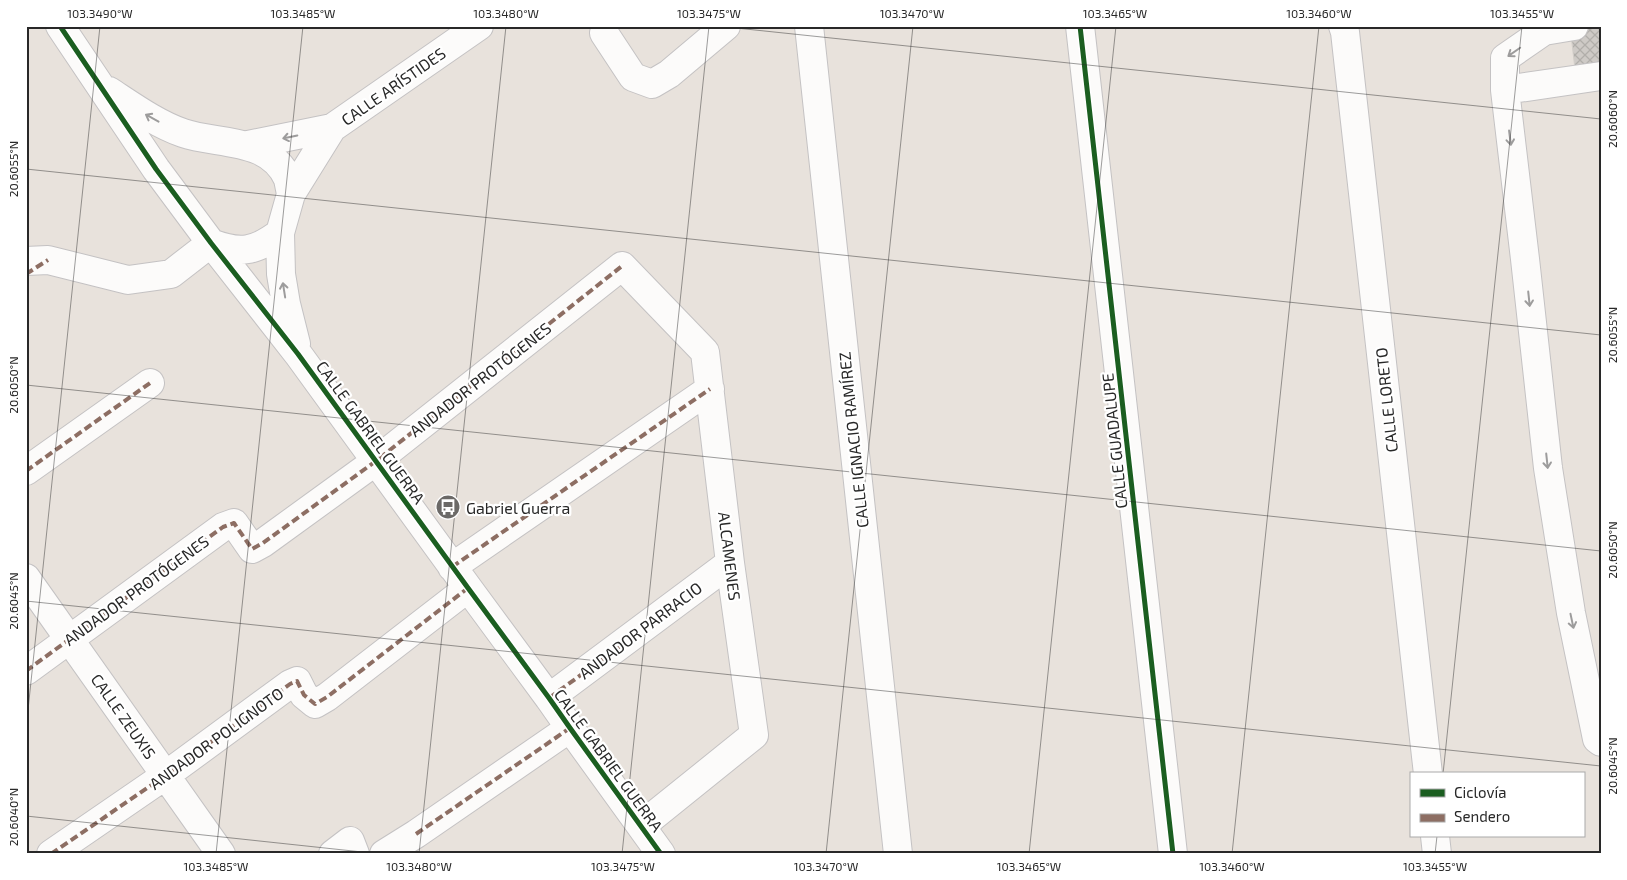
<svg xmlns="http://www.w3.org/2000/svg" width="1627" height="880" viewBox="0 0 1627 880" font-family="'Exo 2',sans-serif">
<defs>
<pattern id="building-cross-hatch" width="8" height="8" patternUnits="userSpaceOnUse" patternTransform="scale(1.25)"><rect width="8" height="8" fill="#cecac6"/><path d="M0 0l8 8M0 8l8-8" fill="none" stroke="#b1aeaa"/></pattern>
</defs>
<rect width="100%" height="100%" fill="#e8e2dc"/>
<!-- building -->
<path fill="url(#building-cross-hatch)" stroke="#d2cec9" d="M1570 26H1601V66L1575 69Z"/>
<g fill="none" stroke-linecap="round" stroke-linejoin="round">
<defs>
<path id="minor" d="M60 26 156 169 211 243 298 354 468 588 549 698 570 728 661 854
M809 26 898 854
M1080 26 1173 854
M1343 26 1345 32 1428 774
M1574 26 1544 31 1505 58V90L1525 259 1548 468 1571 613 1597 739 1601 742
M604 33 633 77 652 84 669 74 726 26
M1505 90 1601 76
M109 91C132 106 157 124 183 133 218 145 270 137 288 179 289 184 290 189 291 194
M248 145 332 128 479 26
M26 261 48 260 128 280 171 274 211 243C240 254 255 252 280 233
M296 344 286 304 281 274 280 233 291 194 332 128
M26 471 150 383
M452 567 710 389
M26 578 221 854
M26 671 223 527 234 523 252 549 263 543 376 461 622 266 705 352 730 563 754 735 641 826
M549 698 730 563
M1435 836 1437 854
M51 854 166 775 290 684 297 681 304 695 315 704 327 697 468 588
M333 854 350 841 355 854
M384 854 416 834 570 728"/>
</defs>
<!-- minor casing -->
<use href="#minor" stroke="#c4c2c3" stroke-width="30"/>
<!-- minor -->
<use href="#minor" stroke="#fcfbfa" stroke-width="28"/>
<!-- quiet -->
<path stroke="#8d6e63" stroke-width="4" stroke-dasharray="8 4" stroke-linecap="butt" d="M26 274 48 260
M26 471 150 383
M452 567 710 389
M26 671 223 527 234 523 252 549 263 543 376 461 622 266
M549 698 621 646
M416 834 570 728
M51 854 166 775 290 684 297 681 304 695 315 704 327 697 468 588"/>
<defs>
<path id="cycleway" d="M60 26 156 169 211 243 298 354 468 588 549 698 570 728 661 854
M1080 26 1173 854"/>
</defs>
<!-- cycleway casing -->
<use href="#cycleway" stroke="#fff" stroke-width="8"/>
<!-- cycleway -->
<use href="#cycleway" stroke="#1b5e20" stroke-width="5"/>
</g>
<!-- one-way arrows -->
<defs><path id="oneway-shaft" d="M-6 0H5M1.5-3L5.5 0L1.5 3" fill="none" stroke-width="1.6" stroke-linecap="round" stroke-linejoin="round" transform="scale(1.25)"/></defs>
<g stroke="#9d9c9c">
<use href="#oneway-shaft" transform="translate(1514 52) rotate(145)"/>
<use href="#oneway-shaft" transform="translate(152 118) rotate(-151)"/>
<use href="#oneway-shaft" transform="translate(290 137) rotate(168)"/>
<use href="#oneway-shaft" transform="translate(1510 138) rotate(83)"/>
<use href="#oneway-shaft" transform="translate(284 290) rotate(-99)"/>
<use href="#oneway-shaft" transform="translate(1529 299) rotate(84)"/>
<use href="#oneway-shaft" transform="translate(1547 461) rotate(84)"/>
<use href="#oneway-shaft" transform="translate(1572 621) rotate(78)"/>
</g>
<!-- ticks -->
<path fill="none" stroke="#282828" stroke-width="1" stroke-opacity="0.45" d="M717 26 1601 119M26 169 1601 335M26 385 1601 551M26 601 1601 766M26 729 100 26M1443 774 1522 26M26 816 381 854M216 854 303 26M419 854 506 26M622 854 709 26M826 854 913 26M1029 854 1116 26M1232 854 1319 26M1435 854 1437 836"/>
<!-- icons -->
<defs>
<symbol id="bus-disc" viewBox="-11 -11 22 22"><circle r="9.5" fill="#6b6967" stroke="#fff"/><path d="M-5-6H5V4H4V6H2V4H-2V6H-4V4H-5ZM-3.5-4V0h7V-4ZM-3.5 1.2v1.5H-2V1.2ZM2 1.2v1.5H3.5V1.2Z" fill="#fff"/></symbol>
</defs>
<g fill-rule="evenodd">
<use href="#bus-disc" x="434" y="493" width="28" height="28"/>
</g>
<g text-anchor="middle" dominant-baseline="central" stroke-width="4.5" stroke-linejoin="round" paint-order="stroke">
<!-- street labels -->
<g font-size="16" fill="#282828" stroke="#fff">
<text transform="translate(393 86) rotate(-35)">CALLE ARÍSTIDES</text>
<text transform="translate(480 379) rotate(-38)">ANDADOR PROTÓGENES</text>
<text transform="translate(1386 400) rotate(-96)">CALLE LORETO</text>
<text transform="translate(371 432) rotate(54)">CALLE GABRIEL GUERRA</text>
<text transform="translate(853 440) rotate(-96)">CALLE IGNACIO RAMÍREZ</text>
<text transform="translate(1114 441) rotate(-96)">CALLE GUADALUPE</text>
<text transform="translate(730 556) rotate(83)">ALCAMENES</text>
<text transform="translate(136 590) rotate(-36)">ANDADOR PROTÓGENES</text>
<text transform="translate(640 630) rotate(-37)">ANDADOR PARRACIO</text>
<text transform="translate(124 716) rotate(55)">CALLE ZEUXIS</text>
<text transform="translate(216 738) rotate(-36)">ANDADOR POLIGNOTO</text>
<text transform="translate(609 760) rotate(54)">CALLE GABRIEL GUERRA</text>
</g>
<!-- poi labels -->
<g font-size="16" fill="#282828" stroke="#fff" text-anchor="start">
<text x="466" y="507">Gabriel Guerra</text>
</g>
</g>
<!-- border -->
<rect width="1627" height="880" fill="none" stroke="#ffffff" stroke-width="55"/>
<!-- legend -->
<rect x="1410" y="772" width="175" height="65" fill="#ffffff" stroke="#a9a9a9"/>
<rect x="1420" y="789" width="25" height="8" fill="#1b5e20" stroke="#a9a9a9"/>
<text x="1454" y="798" font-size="15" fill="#282828">Ciclovía</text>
<rect x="1420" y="814" width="25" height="8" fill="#8d6e63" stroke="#a9a9a9"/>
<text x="1454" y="822" font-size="15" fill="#282828">Sendero</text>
<rect x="28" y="28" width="1572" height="824" fill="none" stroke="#282828" stroke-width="2"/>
<g font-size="12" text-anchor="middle" fill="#282828">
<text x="100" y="18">103.3490°W</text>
<text x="303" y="18">103.3485°W</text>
<text x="506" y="18">103.3480°W</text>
<text x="709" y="18">103.3475°W</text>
<text x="912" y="18">103.3470°W</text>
<text x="1115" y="18">103.3465°W</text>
<text x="1319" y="18">103.3460°W</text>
<text x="1522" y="18">103.3455°W</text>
<text transform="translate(1613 119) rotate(-90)" y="4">20.6060°N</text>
<text transform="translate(14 169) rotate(-90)" y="4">20.6055°N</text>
<text transform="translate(1613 335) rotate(-90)" y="4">20.6055°N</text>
<text transform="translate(14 385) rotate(-90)" y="4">20.6050°N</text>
<text transform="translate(1613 550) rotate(-90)" y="4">20.6050°N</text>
<text transform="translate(14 601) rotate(-90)" y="4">20.6045°N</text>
<text transform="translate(1613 766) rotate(-90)" y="4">20.6045°N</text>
<text transform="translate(14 817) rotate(-90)" y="4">20.6040°N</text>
<text x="216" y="871">103.3485°W</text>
<text x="419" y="871">103.3480°W</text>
<text x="623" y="871">103.3475°W</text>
<text x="826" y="871">103.3470°W</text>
<text x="1029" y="871">103.3465°W</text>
<text x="1232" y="871">103.3460°W</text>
<text x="1435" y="871">103.3455°W</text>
</g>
</svg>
